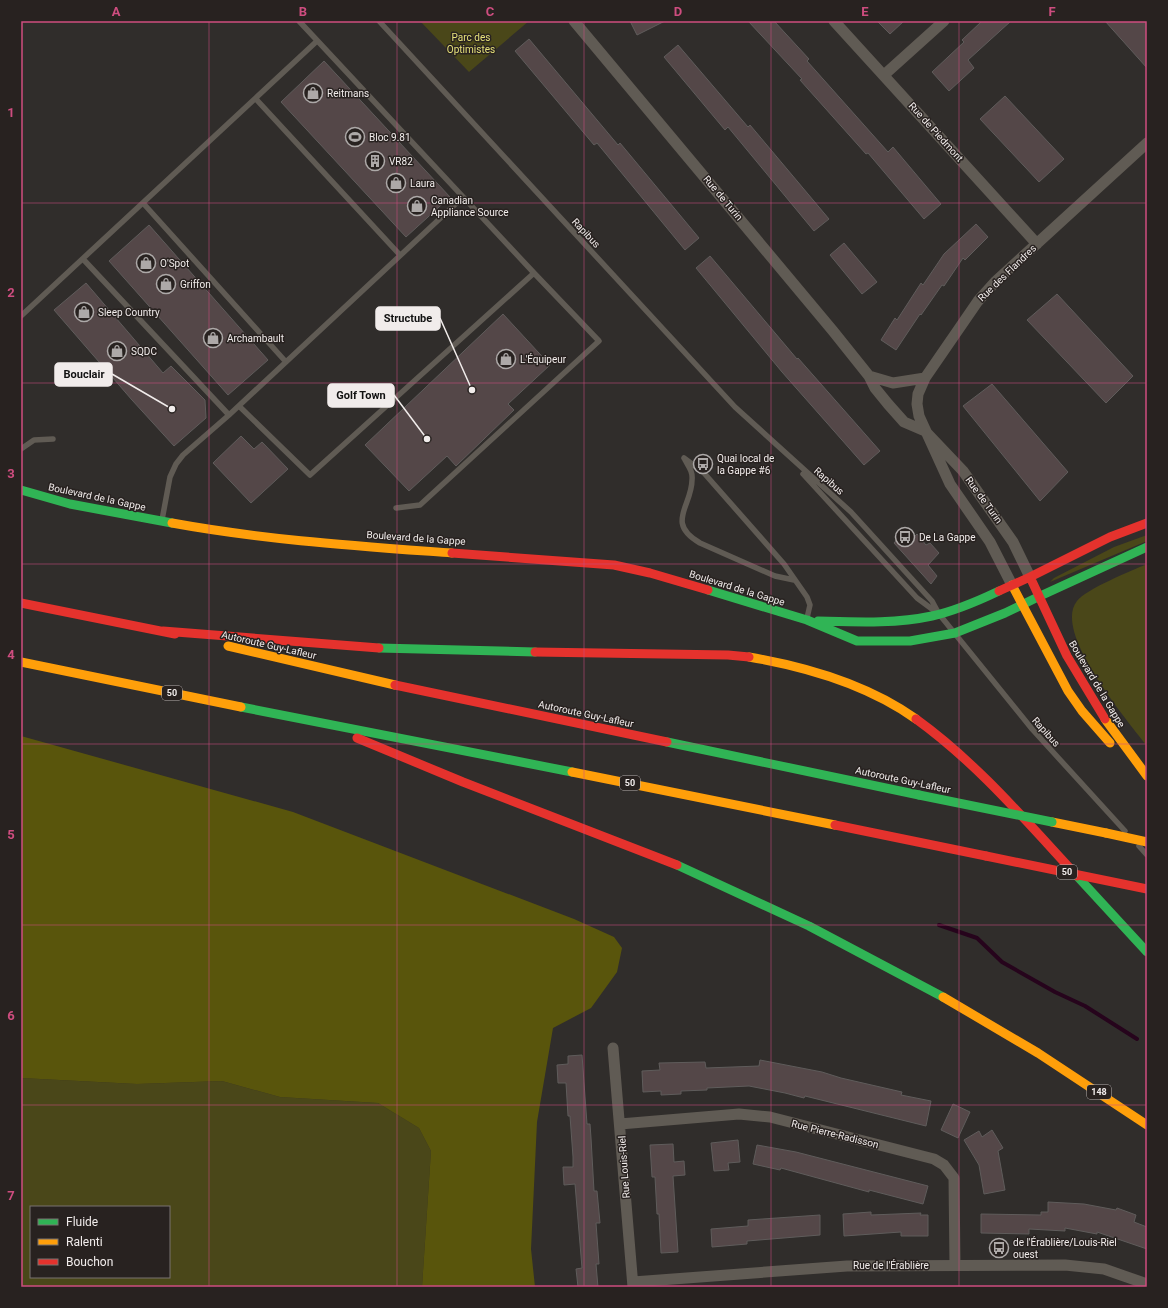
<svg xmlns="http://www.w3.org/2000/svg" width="1168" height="1308" viewBox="0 0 1168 1308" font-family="Roboto,sans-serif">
<rect width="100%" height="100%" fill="#302d2b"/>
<!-- green -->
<path fill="#4a4719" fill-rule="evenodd" d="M420 21H529L469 72Z
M1147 535V541L1050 582 1054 578 1114 547Z
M1147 564V746C1127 720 1052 632 1077 601 1086 589 1131 571 1147 564Z
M21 1078 137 1084 222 1081 280 1097 378 1103 419 1128 431 1151 422 1287H21ZM31 1207H169V1277H31Z"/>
<!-- forest -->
<path fill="#59550c" d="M21 736 293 812 574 919 614 937 622 948 617 972 591 1008 553 1028 537 1122 531 1249 535 1287H422L431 1151 419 1128 378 1103 280 1097 222 1081 137 1084 21 1078Z"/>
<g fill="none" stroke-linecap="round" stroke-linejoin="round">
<!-- stream -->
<path stroke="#26041c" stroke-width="4" d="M939 925 977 938 1002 962 1055 992 1085 1006 1137 1039"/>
</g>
<!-- building -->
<path fill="#544748" stroke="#5f5c5b" d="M630 21H665L637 35Z
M748 21H774L809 59 807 61 888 152 893 147 941 204 924 219 868 153 866 154 858 145 800 80 802 79Z
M877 21H904L890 34Z
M982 21H1011L968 60 974 68 949 91 932 72 964 42 962 40Z
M1105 21H1147V68Z
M529 39 618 145 620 143 699 238 685 250 597 143 594 145 515 51Z
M678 45 748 127 750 125 829 219 814 231 728 127 725 130 664 57Z
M324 61 450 197 406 237 281 102Z
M1005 96 1064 159 1039 182 980 119Z
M976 224 988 237 965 260 963 258 944 286 942 285 921 315 920 314 896 350 881 340 895 318 897 320 921 283 923 285 944 254Z
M149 225 268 360 228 395 109 261Z
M844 243 877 282 862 294 830 255Z
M710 256 797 359 798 358 880 451 864 465 782 372 696 268Z
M86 283 163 373 171 366 205 400 206 418 174 446 132 400 54 310Z
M1057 294 1133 376 1106 403 1027 320Z
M503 314 550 365 508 404 514 410 456 466 447 456 409 491 365 445Z
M992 384 1068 472 1040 501 963 406Z
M241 436 254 449 262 442 288 469 251 503 213 463Z
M907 528 915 536 917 534 926 545 930 543 939 553 928 565 937 576 931 584 894 543Z
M582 1055 587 1124H590L591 1138 594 1191H597L600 1223H596L599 1264H596L598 1287H578L576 1269 582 1268 575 1184 564 1185 563 1167H573V1157L570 1116H568L566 1083H558L557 1065 568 1064V1056Z
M760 1060 822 1072 841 1078 902 1092 901 1095 931 1101 926 1126 805 1096 804 1098 785 1093 749 1086 707 1088V1090L681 1091V1094L661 1095V1091L643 1092 642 1071 660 1070 659 1063 705 1062 706 1068 759 1066Z
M953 1104 970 1112 958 1138 941 1130Z
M992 1130 1003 1148 998 1151 1005 1190 984 1194 979 1165 964 1140 979 1131 982 1137Z
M738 1140 740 1162 728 1163 729 1170 714 1171 711 1143Z
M673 1144 674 1162 684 1161 685 1175 673 1176 678 1252 661 1253 659 1214H657L655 1177H652L650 1145Z
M757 1145 796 1152 928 1186 923 1204 869 1190V1192L781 1168 780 1170 753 1164Z
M1048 1202 1084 1204 1116 1210 1117 1208 1136 1215 1134 1222 1147 1227V1249L1097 1232V1234L1065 1228V1231L1029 1229V1234L981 1233V1214L1041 1215V1212H1048Z
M871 1212V1215L921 1213 920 1215H928V1236H901V1232L844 1236 843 1214Z
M820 1215V1235L747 1241V1244L712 1247 711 1229 748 1226V1220Z"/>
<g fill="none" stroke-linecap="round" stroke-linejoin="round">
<!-- lane -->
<path stroke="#605b54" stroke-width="5.5" d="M379 21 735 407 851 512 932 601 939 614 1032 729 1125 831
M256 99 400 255
M143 203 286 362
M83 259 229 415
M21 316 317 41
M239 406 310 475 534 273 299 21
M21 449 34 440 53 439
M684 458 704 473 784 564 807 597 810 605 807 618
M685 460C689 467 693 472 692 480 692 506 665 523 700 543L775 576 794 580
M803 474 917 598 936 612
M396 508 420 505 599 341 534 273
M162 520 170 477 176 464 183 455 229 415 463 197
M1139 846 1147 855"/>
<!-- street -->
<path stroke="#605b54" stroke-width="11" d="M574 21 833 331 869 376 875 388 888 404 904 422 925 431 963 471 1013 542 1030 577
M834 21 1037 244
M884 75 944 21
M869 376 893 383 925 378
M1012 585 990 542 950 484 919 416 917 404 918 394 925 378 978 301 996 281 1147 143
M613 1048 633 1287
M620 1124 739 1114 770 1117 934 1159 944 1165 954 1178 955 1265
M633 1282 847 1266 1065 1265 1104 1269 1147 1284"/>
<!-- fast -->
<path stroke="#30b455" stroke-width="9" d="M21 490 70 504 172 523
M708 590 807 620 857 641H910L955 633 1005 613 1038 597
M1038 597 1147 547
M818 621C856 622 895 624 932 616 955 611 978 601 999 591
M379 648 535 652
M241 707 572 772
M667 742 919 795
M677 865 809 926 943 997
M1077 876 1147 952"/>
<!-- slow -->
<path stroke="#ff9f0a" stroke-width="9" d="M172 523C265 540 358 546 452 553
M1012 585 1068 691 1082 711 1110 743
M228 646 395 685
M749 657C808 667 867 684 916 719
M21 662 241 707
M1105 719 1147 776
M572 772 835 825
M1052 822 1106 833
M943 997 1038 1053 1147 1125"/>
<!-- jam -->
<path stroke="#e5322d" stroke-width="9" d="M452 553 614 565 650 573 708 590
M1030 577 1110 537 1147 523
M999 591 1030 577 1067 656 1105 719
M21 603 175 634
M163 631 379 648
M535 652 728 655 749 657
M395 685 667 742
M916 719C977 763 1026 821 1077 876
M357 738 463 782 677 865
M835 825 986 856"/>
<!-- fast-bridge -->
<path stroke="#30b455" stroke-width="9" d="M919 795 1052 822"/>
<!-- slow-bridge -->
<path stroke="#ff9f0a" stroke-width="9" d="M1106 833 1147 842"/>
<!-- jam-bridge -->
<path stroke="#e5322d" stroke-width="9" d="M986 856 1147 889"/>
</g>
<!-- grid -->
<path fill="none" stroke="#ce4d7f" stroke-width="1" stroke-opacity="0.55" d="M209 21V1287M397 21V1287M584 21V1287M771 21V1287M959 21V1287M21 203H1147M21 383H1147M21 564H1147M21 744H1147M21 925H1147M21 1105H1147"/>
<!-- icons -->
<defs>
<symbol id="shop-ring" viewBox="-11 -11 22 22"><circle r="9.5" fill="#282220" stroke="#ada9a8" stroke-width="1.5"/><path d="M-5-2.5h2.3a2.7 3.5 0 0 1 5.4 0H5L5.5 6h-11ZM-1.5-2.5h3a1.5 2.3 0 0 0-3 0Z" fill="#ada9a8"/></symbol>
<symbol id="stadium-ring" viewBox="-11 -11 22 22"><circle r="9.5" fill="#282220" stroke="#ada9a8" stroke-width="1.5"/><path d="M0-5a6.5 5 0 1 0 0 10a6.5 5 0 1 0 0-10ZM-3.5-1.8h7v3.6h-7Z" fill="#ada9a8"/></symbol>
<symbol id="building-ring" viewBox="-11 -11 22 22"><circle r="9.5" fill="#282220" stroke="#ada9a8" stroke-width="1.5"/><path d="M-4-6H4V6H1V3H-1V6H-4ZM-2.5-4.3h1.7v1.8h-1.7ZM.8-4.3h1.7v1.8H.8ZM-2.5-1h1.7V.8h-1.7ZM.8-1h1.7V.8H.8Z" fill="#ada9a8"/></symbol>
<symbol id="bus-ring" viewBox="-11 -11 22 22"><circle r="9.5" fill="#282220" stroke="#ada9a8" stroke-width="1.5"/><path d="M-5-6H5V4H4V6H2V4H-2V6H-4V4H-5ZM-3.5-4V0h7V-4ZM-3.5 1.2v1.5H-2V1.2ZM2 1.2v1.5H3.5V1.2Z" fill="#ada9a8"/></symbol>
</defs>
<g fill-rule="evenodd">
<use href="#shop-ring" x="302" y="82" width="22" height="22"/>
<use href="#stadium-ring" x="344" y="126" width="22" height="22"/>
<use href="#building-ring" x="364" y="150" width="22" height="22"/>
<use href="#shop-ring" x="385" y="172" width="22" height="22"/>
<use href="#shop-ring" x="406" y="195" width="22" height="22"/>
<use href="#shop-ring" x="135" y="252" width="22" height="22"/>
<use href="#shop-ring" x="155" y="273" width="22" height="22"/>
<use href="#shop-ring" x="73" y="301" width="22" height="22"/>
<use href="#shop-ring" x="202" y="327" width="22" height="22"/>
<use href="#shop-ring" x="106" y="340" width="22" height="22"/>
<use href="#shop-ring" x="495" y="348" width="22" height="22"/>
<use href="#bus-ring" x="692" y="453" width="22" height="22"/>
<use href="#bus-ring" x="894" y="526" width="22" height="22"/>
<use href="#bus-ring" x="988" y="1237" width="22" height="22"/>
</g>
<g text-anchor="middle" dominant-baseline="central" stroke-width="3" stroke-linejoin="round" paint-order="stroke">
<!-- shield labels -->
<g fill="#282220" stroke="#b5afae" stroke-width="1">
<rect x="162" y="686" width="20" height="14" rx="3"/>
<rect x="620" y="776" width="20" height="14" rx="3"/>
<rect x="1057" y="865" width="20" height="14" rx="3"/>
<rect x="1087" y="1085" width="24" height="14" rx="3"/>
</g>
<g font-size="9" font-weight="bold" fill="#f1eceb">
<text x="172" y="693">50</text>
<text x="630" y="783">50</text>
<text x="1067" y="872">50</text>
<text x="1099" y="1092">148</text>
</g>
<!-- park labels -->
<g font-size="10" fill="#e5e079" stroke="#282220">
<text x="471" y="37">Parc des<tspan x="471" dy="12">Optimistes</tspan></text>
</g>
<!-- poi labels -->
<g font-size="10" fill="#f1eceb" stroke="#282220" text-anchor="start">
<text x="327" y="93">Reitmans</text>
<text x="369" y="137">Bloc 9.81</text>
<text x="389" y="161">VR82</text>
<text x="410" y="183">Laura</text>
<text x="431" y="200">Canadian<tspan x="431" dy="12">Appliance Source</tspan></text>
<text x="160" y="263">O'Spot</text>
<text x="180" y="284">Griffon</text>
<text x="98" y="312">Sleep Country</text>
<text x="227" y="338">Archambault</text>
<text x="131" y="351">SQDC</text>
<text x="520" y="359">L'Équipeur</text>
<text x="717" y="458">Quai local de<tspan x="717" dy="12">la Gappe #6</tspan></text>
<text x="919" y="537">De La Gappe</text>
<text x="1013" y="1242">de l'Érablière/Louis-Riel<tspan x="1013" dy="12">ouest</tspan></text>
</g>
<!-- street labels -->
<g font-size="10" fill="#f1eceb" stroke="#282220">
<text transform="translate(936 132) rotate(48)">Rue de Piedmont</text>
<text transform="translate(723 198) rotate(50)">Rue de Turin</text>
<text transform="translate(586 233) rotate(47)">Rapibus</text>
<text transform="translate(1007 273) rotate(-44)">Rue des Flandres</text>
<text transform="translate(829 481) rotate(41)">Rapibus</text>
<text transform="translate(97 497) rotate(12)">Boulevard de la Gappe</text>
<text transform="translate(984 500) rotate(54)">Rue de Turin</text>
<text transform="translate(416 538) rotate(4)">Boulevard de la Gappe</text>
<text transform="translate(737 588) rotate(17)">Boulevard de la Gappe</text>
<text transform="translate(269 645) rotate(13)">Autoroute Guy-Lafleur</text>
<text transform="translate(1097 684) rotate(59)">Boulevard de la Gappe</text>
<text transform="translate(586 714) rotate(12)">Autoroute Guy-Lafleur</text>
<text transform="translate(1046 732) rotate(48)">Rapibus</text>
<text transform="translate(903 780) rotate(12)">Autoroute Guy-Lafleur</text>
<text transform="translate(835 1134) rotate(14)">Rue Pierre-Radisson</text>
<text transform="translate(624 1167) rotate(-94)">Rue Louis-Riel</text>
<text x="891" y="1265">Rue de l'Érablière</text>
</g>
</g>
<!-- callouts -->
<path fill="none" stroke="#f1eceb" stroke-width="1.5" d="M472 390L440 318M172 409L112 374M427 439L394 395"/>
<g fill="#f1eceb" stroke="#282220" stroke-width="1.5">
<circle cx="472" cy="390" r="4"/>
<circle cx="172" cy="409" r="4"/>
<circle cx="427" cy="439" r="4"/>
</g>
<g fill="#f1eceb" stroke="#f1eceb" stroke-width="1.5">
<rect x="376" y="307" width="64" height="23" rx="4"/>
<rect x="55" y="363" width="57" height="23" rx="4"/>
<rect x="328" y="384" width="66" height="23" rx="4"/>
</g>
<g font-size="11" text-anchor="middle" font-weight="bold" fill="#111">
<text x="408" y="322">Structube</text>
<text x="84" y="378">Bouclair</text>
<text x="361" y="399">Golf Town</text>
</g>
<!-- border -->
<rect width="1168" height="1308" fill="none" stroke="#282220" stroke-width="44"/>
<!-- legend -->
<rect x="30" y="1206" width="140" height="72" fill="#282220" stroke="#787371"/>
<rect x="38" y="1219" width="20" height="6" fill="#30b455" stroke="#787371"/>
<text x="66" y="1226" font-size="12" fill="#f1eceb">Fluide</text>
<rect x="38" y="1239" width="20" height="6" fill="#ff9f0a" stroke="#787371"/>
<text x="66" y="1246" font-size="12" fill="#f1eceb">Ralenti</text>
<rect x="38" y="1259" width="20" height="6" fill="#e5322d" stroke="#787371"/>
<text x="66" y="1266" font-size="12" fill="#f1eceb">Bouchon</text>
<rect x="22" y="22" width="1124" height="1264" fill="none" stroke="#ce4d7f" stroke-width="1.5"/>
<g font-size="13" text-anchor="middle" font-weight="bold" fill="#ce4d7f">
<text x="116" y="16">A</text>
<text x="303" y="16">B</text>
<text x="490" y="16">C</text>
<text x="678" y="16">D</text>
<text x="865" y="16">E</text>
<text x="1052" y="16">F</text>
<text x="11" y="117">1</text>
<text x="11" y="297">2</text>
<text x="11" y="478">3</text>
<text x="11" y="659">4</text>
<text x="11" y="839">5</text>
<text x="11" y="1020">6</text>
<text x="11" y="1200">7</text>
</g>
</svg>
